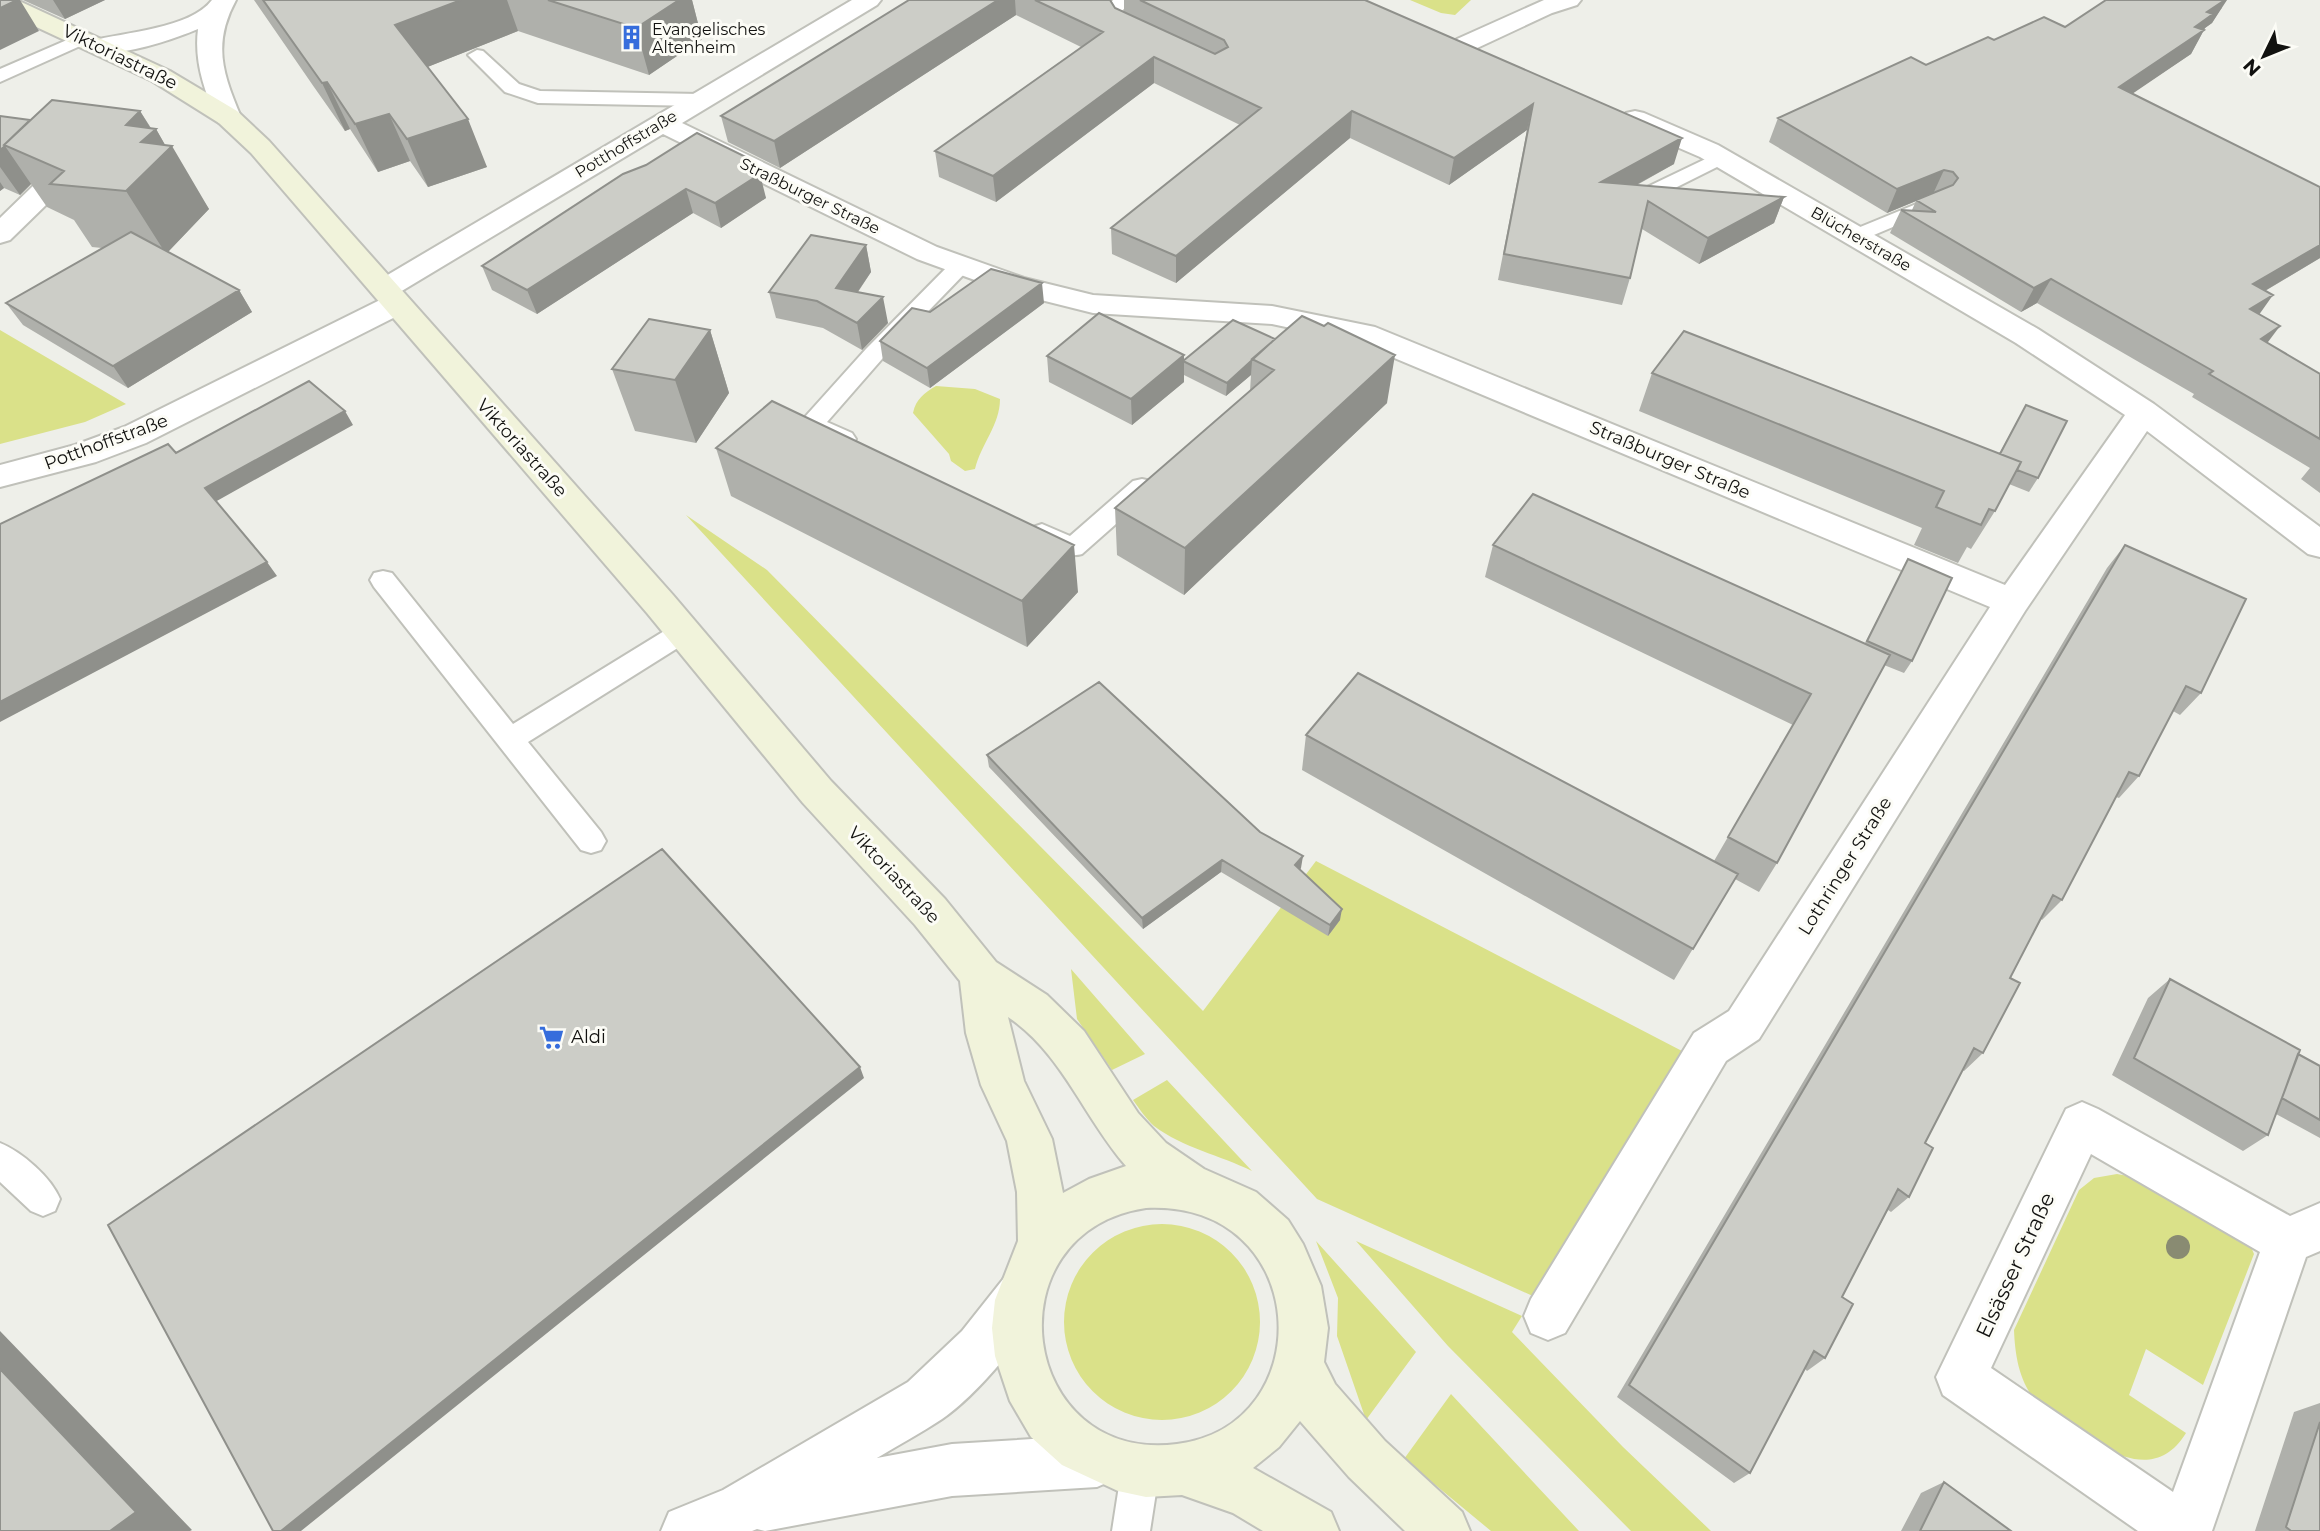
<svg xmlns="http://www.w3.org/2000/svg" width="2320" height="1531" viewBox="0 0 2320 1531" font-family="Montserrat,sans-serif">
<rect width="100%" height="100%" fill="#eeefe9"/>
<!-- green -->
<path fill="#dae189" d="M1410 0H1471L1455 15 1441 13Z
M0 330 126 404 85 422 0 444Z
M936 386 975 389 1000 399C1000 425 981 444 975 469L965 471 951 461 949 454 913 413C916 399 924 393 936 386Z
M686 515 767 570 1203 1011 1316 861 1682 1051 1535 1297 1317 1199Z
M1071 969 1145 1054 1112 1070 1077 1019Z
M1167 1080 1252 1171C1220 1155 1183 1148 1154 1126 1146 1119 1139 1108 1133 1100Z
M2117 1174 2139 1178 2249 1242 2254 1254 2203 1385 2146 1349 2129 1395 2186 1433C2154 1485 2104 1450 2067 1423 2057 1416 2044 1410 2036 1401 2019 1381 2015 1355 2014 1330L2079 1190 2094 1178Z
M1064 1322a98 98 0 1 1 196 0a98 98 0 1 1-196 0Z
M1316 1241 1416 1352 1366 1420 1337 1336 1338 1298Z
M1356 1241 1522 1316 1512 1332 1623 1447 1711 1531H1631L1448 1346Z
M1451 1394 1579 1531H1491L1404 1459Z"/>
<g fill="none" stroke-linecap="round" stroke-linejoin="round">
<defs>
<path id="service" d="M1113 0H1132L1121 12C1129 23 1139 26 1145 34L1142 38C1124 42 1113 25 1103 12Z
M83 33 89 34 92 38 89 42 0 82V69Z
M477 50 483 51 519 84 540 91 700 94 709 100 700 106 538 103 505 92 468 55Z
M1720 152 1730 158 1727 162 1657 197H1643L1640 193 1643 189Z
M1931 198 1938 200 1941 204 1938 208 1862 240H1848L1845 236 1848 232Z
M961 259 968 260 972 265 968 270 882 359 827 422 852 433 856 439 852 445C838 449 808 437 800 424L804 418 866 349 954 260Z
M1142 479 1151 481 1154 487 1151 493 1082 554C1067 559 1038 547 1030 533L1033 527 1042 524 1070 536 1133 481Z
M383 571 392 573 513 724 674 625 683 622 692 625 696 632 692 639 528 742 601 832 606 841 601 850 591 853 581 850 374 587 370 580 374 573Z
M0 1143C22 1152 51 1177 60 1199L55 1211 43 1216 31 1211 0 1182Z
M1140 1454 1153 1460 1159 1473 1150 1531H1112L1121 1473 1127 1460Z"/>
<path id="minor" d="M212 0H236C212 44 223 74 241 117L237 123 228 125 219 123 215 117C204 88 194 61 198 29 172 40 119 58 91 51L88 46 91 41C124 32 190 29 212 0Z
M852 0H881L877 5 682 123 937 247 1024 278 1093 295 1272 306 1375 327 2005 585 2125 415 2016 343 1700 157 1626 125 1622 119 1626 113 1635 111 1644 113 1718 145 2038 329 2154 404 2320 527V557L2308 554 2147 431 2025 611 1759 1039 1726 1061 1565 1333 1548 1340 1531 1333 1524 1316 1531 1299 1694 1033 1729 1011 1990 607 1356 342 1272 324 1093 313 1005 291 917 259 663 134 395 295 407 297 411 304 407 311 146 443 96 462 0 487V465L75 445 124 427 384 298 374 295 369 289 374 283Z
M1544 0H1581L1577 5 1552 13 1475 49 1466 51 1457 49 1454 44 1457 39Z
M77 151 87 153 90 159 87 165 10 240 0 243V218L67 153Z
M2082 1102 2098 1109 2290 1216 2320 1203V1251L2306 1257 2212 1531H2138L1943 1395 1936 1377 2066 1109ZM2091 1154 2260 1252 2173 1492 1991 1368Z"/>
<path id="tertiary" d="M1021 1271 1038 1278 1045 1295C1030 1333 976 1396 942 1419 921 1433 898 1445 877 1458L952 1444 1097 1435 1115 1443 1123 1461 1115 1479 1097 1487 952 1496 765 1531 757 1529 752 1531H661L669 1512 723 1490 908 1382 962 1331 1004 1278Z"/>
<path id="secondary" d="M0 0H17L170 71 237 111 269 141 673 595 831 781 945 899 996 962 1047 995 1084 1031 1138 1113 1166 1143 1204 1169 1256 1192 1288 1220 1303 1244 1321 1286 1328 1328 1324 1362 1335 1384 1385 1441 1462 1512 1470 1531H1405L1349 1477 1300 1421 1279 1447 1253 1468 1331 1512 1339 1531H1263L1233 1513 1182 1495 1146 1497 1118 1491 1062 1465 1031 1437 1010 1401 995 1356 992 1328 995 1300 1018 1241 1017 1192 1007 1141 981 1085 966 1033 960 981 915 925 803 803 647 613 251 153 219 123 152 81 0 10ZM1008 1017C1062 1053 1084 1118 1126 1166L1089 1179 1063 1193 1052 1139 1024 1081ZM1146 1208C1312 1200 1322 1426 1177 1444 1019 1464 988 1232 1146 1208Z"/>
</defs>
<!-- service casing -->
<use href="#service" stroke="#c0c1ba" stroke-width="4"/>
<!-- minor casing -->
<use href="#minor" stroke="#c0c1ba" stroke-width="4"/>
<!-- tertiary casing -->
<use href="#tertiary" stroke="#c0c1ba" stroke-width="4"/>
<!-- secondary casing -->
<use href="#secondary" stroke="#c0c1ba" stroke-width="4"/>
<!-- service -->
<use href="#service" fill="#fff" fill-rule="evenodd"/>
<!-- minor -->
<use href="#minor" fill="#fff" fill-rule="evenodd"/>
<!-- tertiary -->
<use href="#tertiary" fill="#fff" fill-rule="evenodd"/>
<!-- secondary -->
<use href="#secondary" fill="#f1f3db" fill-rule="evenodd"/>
</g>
<!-- trees -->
<circle fill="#898b72" cx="2178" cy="1247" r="12"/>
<!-- wall -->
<path fill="#afb0ab" d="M23 0H105L65 19Z
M254 0H692L702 39 649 75 518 31 427 67 487 167 428 187 410 161 378 172 350 129 345 131 314 87Z
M909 0H1111L1115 8 1124 12V0H1365L1674 164 1637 185 1784 197 1774 223 1699 264 1642 229 1630 278 1622 305 1498 280 1527 130 1449 185 1350 138 1176 283 1112 254 1111 228 1240 125 1154 83 996 202 939 177 935 151 1081 47 1016 15 780 168 728 142 721 116Z
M2222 8 2220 10 2212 23 2205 28 2191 54 2132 93 2320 258 2265 291 2259 315 2268 343 2320 374V493L2301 479 2310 468 2192 397 2194 394 2037 303 2021 312 1890 233 1901 210H1912L1916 201 1887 213 1769 142 1778 118 1926 65 1994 40 2065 27Z
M140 111 151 128 156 129 165 145 209 209 168 252 239 290 252 312 128 388 23 325 6 303 102 248 92 247 74 220 47 207 31 184 20 195 4 188 0 191V116L30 120Z
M753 171 766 198 721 228 693 213 537 314 492 290 482 266 623 174Z
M866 245 871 272 858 292 888 323 862 350 823 328 776 318 769 292Z
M1044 303 930 388 883 361 880 341 930 312Z
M1233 320 1387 403 1184 595 1117 555 1115 508 1250 391 1251 375 1226 396 1184 375V382L1132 425 1049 382 1047 356 1184 360Z
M710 330 729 393 696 443 635 431 612 369Z
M1652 373 1999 454 2026 405 2038 478 2029 492 2009 484 1995 511 1971 549 1967 547 1958 563 1914 545 1922 528 1639 411Z
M716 448 1078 592 1027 647 731 496Z
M1493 545 1865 643 1908 559 1912 661 1904 673 1884 665 1777 863 1759 892 1735 879 1674 980 1302 770 1306 735 1714 861 1793 725 1485 577Z
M2125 545 2201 693 2180 715 2173 711 2139 776 2119 798 2116 797 2062 900 2042 920 2041 919 2010 978 1983 1053 1964 1071 1962 1070 1925 1143 1909 1197 1891 1212 1888 1210 1842 1297 1825 1358 1807 1371 1805 1369 1750 1473 1734 1483 1617 1397 2107 568Z
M987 755 1260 832 1301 868 1300 869 1340 920 1328 936 1221 872 1143 929 989 767Z
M2170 979 2320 1066V1138L2276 1114 2268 1135 2243 1151 2112 1075 2148 998Z
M2320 1403V1531H2255L2294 1412Z
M1944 1482 2011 1531H1901L1921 1493Z"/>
<!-- shaded-wall -->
<path fill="#8f908b" d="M17 0H20L39 31 0 50V8Z
M53 0H105L65 19Z
M461 0H507L518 31 415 72 395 25Z
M679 0H692L702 39 649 75 636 28Z
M998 0H1015L1016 15 780 168 774 141Z
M2216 0H2227L2212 23 2205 28 2191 54 2107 111 2119 87 2195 27Z
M1154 57V83L996 202 993 176Z
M327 82 350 129 345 131 322 83Z
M1533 104 1527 130 1449 185 1454 158Z
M140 111 153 132 156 129 168 150 172 146 209 209 166 254 126 191V125Z
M1352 111 1350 138 1176 283V256Z
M389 114 410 161 378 172 355 124Z
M468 119 487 167 428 187 407 139Z
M1682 138 1674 164 1594 208 1601 182Z
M5 146 31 184 20 195 0 167V150Z
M750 159 755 177 760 174 766 198 721 228 715 203 741 164Z
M1944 170 1933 194 1887 213 1897 189Z
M0 182 4 188 0 191Z
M686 189 693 213 537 314 527 290Z
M1784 197 1774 223 1699 264 1708 238Z
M866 245 871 272 842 315 836 288Z
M2320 245V258L2236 308 2253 284Z
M2051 279 2037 303 2021 312 2034 288Z
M1042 283 1044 303 930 388 927 368Z
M239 290 252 312 128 388 113 366Z
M2273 295 2256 319 2250 309Z
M883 297 888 323 862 350 857 323Z
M2280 326 2262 350 2261 339Z
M710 330 729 393 696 443 675 380Z
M1184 355V382L1132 425 1131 399Z
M1395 355 1387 403 1184 595 1185 548Z
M1252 361 1251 375 1226 396 1227 383Z
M345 411 353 425 215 502 205 488Z
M1074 545 1078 592 1027 647 1022 601Z
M267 562 277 576 0 722V702Z
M1303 856 1301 868 1294 877 1295 865Z
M1222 860 1221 872 1143 929 1142 918Z
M1342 909 1340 920 1328 936 1330 925Z
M860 1067 864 1078 301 1531H281Z
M0 1331 192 1530 190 1531H110L0 1369Z"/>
<!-- building -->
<path fill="#cccdc7" stroke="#8f908b" stroke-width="2" d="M0 0H17L0 8Z
M263 0H461L395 25 468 119 407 139 389 114 355 124 327 82 322 83Z
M548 0H679L636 28Z
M909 0H998L774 141 721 116Z
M1035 0H1110L1115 8 1215 54 1228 47 1224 40 1140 0H1365L1682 138 1601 182 1784 197 1708 238 1648 201 1630 278 1504 254 1533 104 1454 158 1352 111 1176 256 1111 228 1261 108 1154 57 993 176 935 151 1103 32Z
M2106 0H2225L2207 12 2213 14 2195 27 2204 30 2119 87 2320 187V245L2253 284 2273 295 2250 309 2280 326 2261 339 2320 374V439L2209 374 2213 371 2051 279 2034 288 1901 210 1936 212 1916 200 1953 185 1958 178 1953 172 1944 170 1897 189 1778 118 1911 57 1926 65 1988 37 1994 40 2044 17 2065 27Z
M52 100 140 111 126 125 156 129 141 142 172 146 126 191 50 184 64 171 4 145Z
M0 116 30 120 4 145 5 146 0 150Z
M697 133 750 159 741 164 760 174 715 203 686 189 527 290 482 266 623 174 646 165Z
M131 232 239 290 113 366 6 303Z
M811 235 866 245 836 288 883 297 857 323 817 301 769 292Z
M991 269 1042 283 927 368 880 341 912 308 930 312Z
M1099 313 1184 355 1131 399 1047 356Z
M1302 316 1324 326 1328 323 1395 355 1185 548 1115 508 1274 370 1252 359Z
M649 319 710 330 675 380 612 369Z
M1233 320 1275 339 1227 383 1183 361Z
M1684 331 2021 462 1995 511 1989 509 1981 525 1936 507 1944 491 1652 373Z
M309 381 345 411 205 488 267 562 0 702V524L168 444 176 453Z
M772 401 1074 545 1022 601 716 448Z
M2026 405 2067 421 2038 478 2017 470 2021 462 2000 454Z
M1533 494 1890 655 1777 863 1728 837 1811 694 1493 545Z
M2125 545 2246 599 2201 693 2186 686 2139 776 2129 772 2062 900 2053 895 2010 978 2020 983 1983 1053 1974 1048 1925 1143 1933 1148 1909 1197 1898 1189 1842 1297 1853 1304 1825 1358 1814 1351 1750 1473 1629 1385Z
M1908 559 1952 578 1912 661 1867 641Z
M1358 673 1738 874 1693 949 1306 735Z
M1099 682 1260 832 1303 856 1295 865 1342 909 1330 925 1222 860 1142 918 987 755Z
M662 849 860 1067 281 1531H273L108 1225Z
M2170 979 2300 1050 2268 1135 2134 1058Z
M2298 1054 2320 1066V1120L2282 1098Z
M0 1369 136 1512 110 1531H0Z
M2320 1422V1531H2291L2286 1527Z
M1944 1482 2011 1531H1920Z"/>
<!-- icons -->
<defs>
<symbol id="building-bare" viewBox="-9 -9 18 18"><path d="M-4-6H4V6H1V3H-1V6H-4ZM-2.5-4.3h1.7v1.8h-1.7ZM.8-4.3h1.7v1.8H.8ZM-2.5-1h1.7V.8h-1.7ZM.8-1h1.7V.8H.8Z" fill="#366ddc" stroke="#fcfcf6" stroke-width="2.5" paint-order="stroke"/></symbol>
<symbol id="supermarket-bare" viewBox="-9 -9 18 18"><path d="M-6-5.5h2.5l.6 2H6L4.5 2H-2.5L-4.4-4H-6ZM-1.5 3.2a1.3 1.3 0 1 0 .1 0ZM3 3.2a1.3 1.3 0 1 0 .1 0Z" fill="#366ddc" stroke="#fcfcf6" stroke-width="2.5" paint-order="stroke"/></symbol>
</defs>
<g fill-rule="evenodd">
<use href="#building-bare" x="614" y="20" width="35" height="35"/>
<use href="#supermarket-bare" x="534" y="1020" width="35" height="35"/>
</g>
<g text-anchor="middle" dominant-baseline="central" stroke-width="6" stroke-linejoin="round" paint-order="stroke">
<!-- far-poi labels -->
<g font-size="16" fill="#121210" stroke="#fcfcf6" text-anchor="start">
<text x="652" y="29">Evangelisches<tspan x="652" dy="18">Altenheim</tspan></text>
</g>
<!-- far-street labels -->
<g font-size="16" fill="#121210" stroke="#fcfcf6">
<text transform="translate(626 144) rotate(-31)">Potthoffstraße</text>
<text transform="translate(810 196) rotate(26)">Straßburger Straße</text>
<text transform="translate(1861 239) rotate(30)">Blücherstraße</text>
</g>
<!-- street labels -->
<g font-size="18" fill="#121210" stroke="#fcfcf6">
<text transform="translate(120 57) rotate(26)">Viktoriastraße</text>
<text transform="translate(106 442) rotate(-20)">Potthoffstraße</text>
<text transform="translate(522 448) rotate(48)">Viktoriastraße</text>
<text transform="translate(1670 460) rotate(23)">Straßburger Straße</text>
<text transform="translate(1845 866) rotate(-58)">Lothringer Straße</text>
<text transform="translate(894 875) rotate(47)">Viktoriastraße</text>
</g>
<!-- poi labels -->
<g font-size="18" fill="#121210" stroke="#fcfcf6" text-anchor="start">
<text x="571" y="1037">Aldi</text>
</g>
<!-- near-street labels -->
<g font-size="21" fill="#121210" stroke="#fcfcf6">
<text transform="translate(2015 1265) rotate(-65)">Elsässer Straße</text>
</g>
</g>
<!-- north arrow -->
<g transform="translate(2264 56) rotate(227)" stroke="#fcfcf6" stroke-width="5" paint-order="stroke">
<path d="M0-5L12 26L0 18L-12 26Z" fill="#121210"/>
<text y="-10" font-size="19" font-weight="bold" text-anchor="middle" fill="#121210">N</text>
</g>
</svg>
